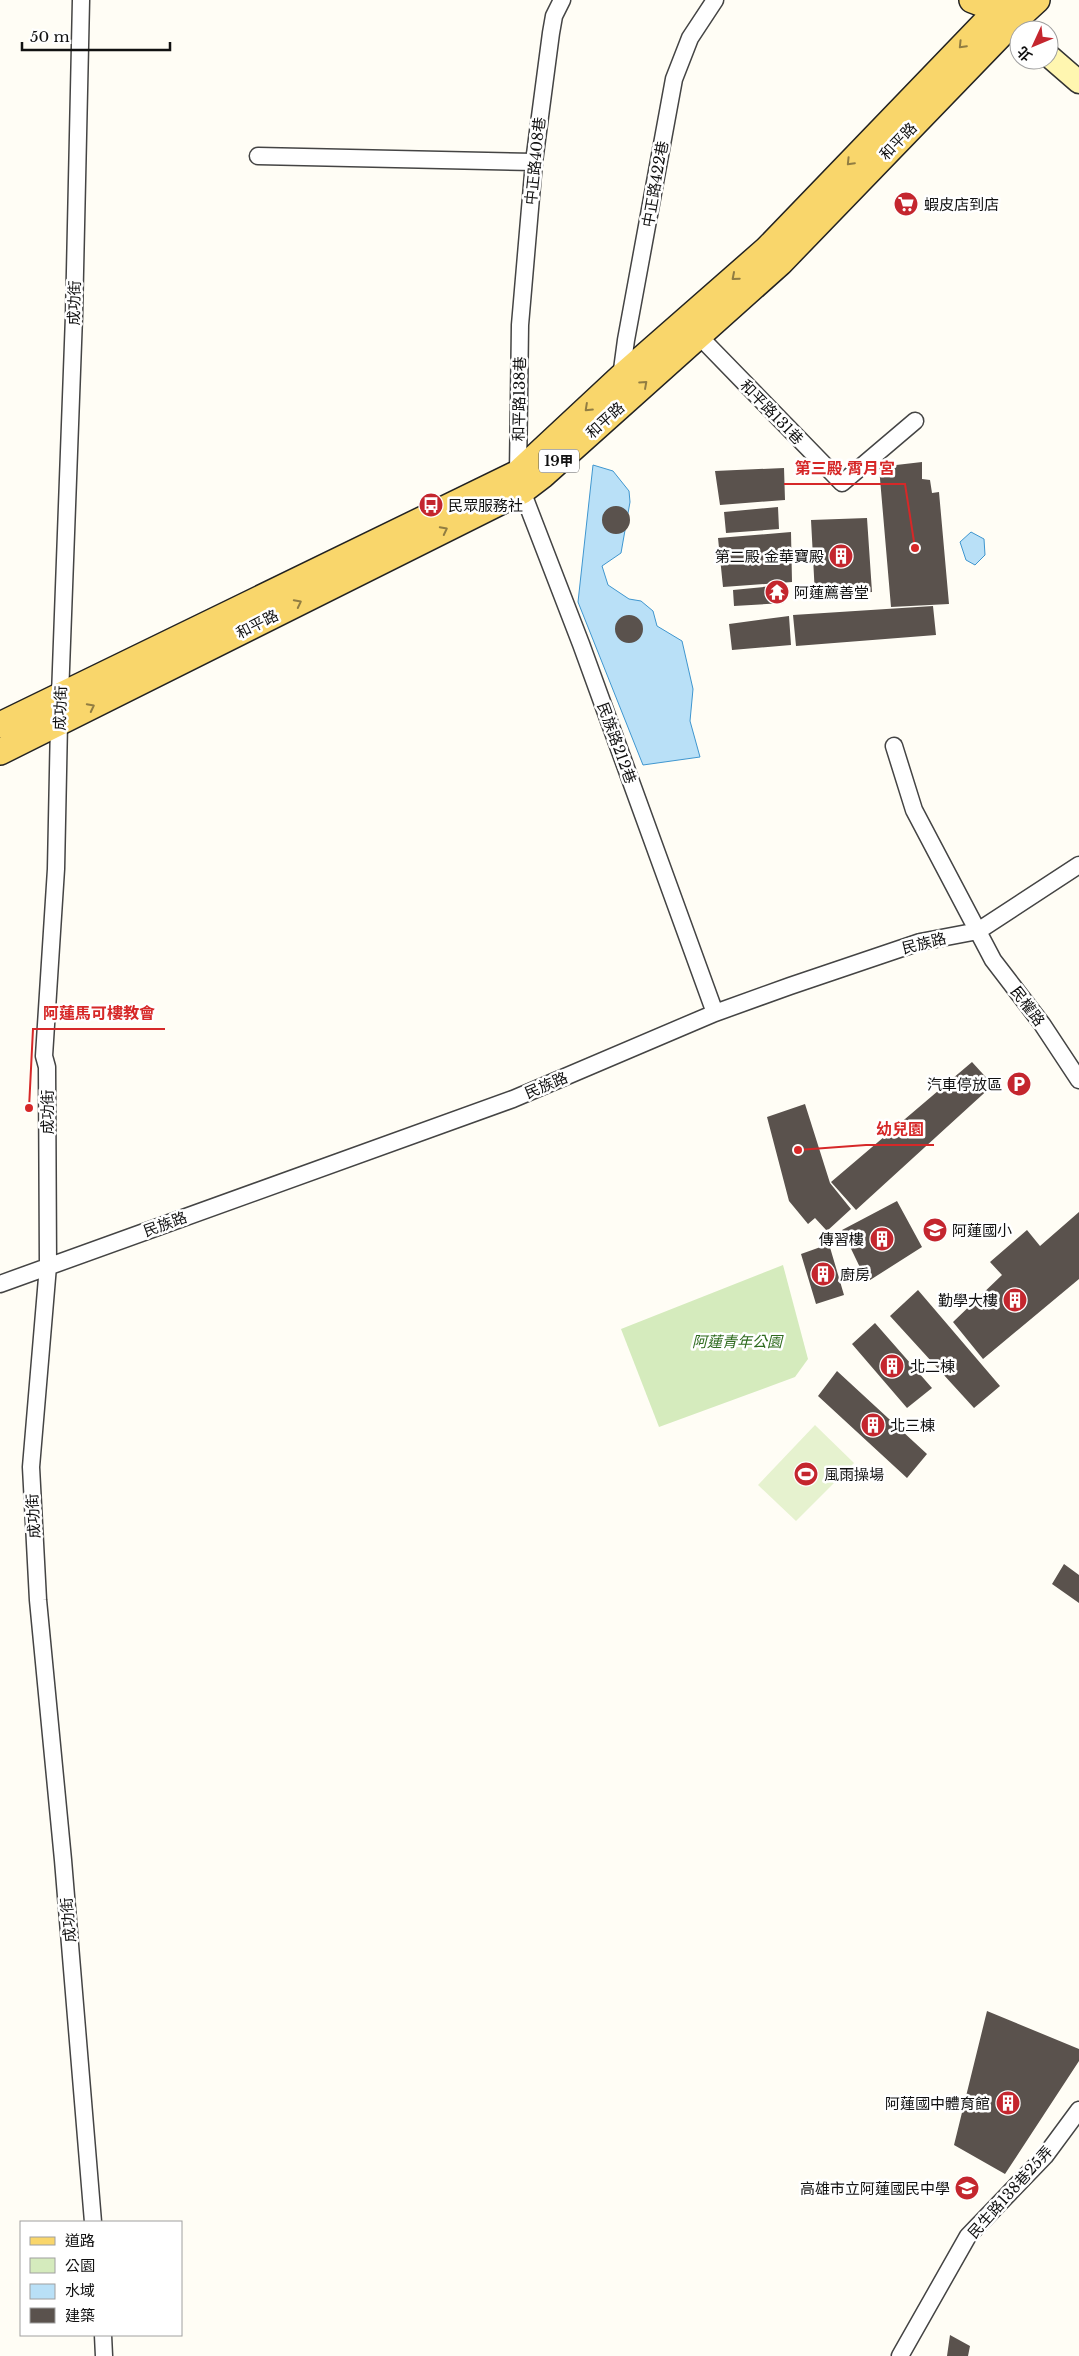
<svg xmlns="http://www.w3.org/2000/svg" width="1079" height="2356" viewBox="0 0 1079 2356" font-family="'Libre Baskerville','Noto Sans TC',serif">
<rect width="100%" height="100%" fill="#fffdf5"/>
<!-- green -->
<path fill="#d5ebbd" d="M783 1265 808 1359 795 1377 659 1427 621 1329Z"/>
<!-- pitch -->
<path fill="#e6f2cf" d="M815 1425 854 1463 796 1521 758 1485Z"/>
<!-- water -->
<path fill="#b9e0f7" stroke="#3f96cf" d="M593 465 613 471 629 491 630 502 621 553 602 566 608 585 629 599 641 601 653 611 657 626 682 641 693 689 690 721 700 757 643 765 578 602Z
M971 532 984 539 985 555 975 565 966 560 960 542Z"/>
<!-- building -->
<path fill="#5a524d" d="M922 462V479L930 480 932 493 939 492 949 604 891 607 879 467Z
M784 468 785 500 720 505 715 471Z
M602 520a14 14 0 1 1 28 0a14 14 0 1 1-28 0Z
M778 507 779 529 726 533 724 512Z
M867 518 872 592 815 595 811 520Z
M791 532 792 582 723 587 718 538Z
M783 585 784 603 734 606 733 590Z
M933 606 936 635 796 646 793 615Z
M615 629a14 14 0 1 1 28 0a14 14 0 1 1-28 0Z
M789 616 791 645 732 650 729 624Z
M972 1062 993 1085 856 1210 831 1182Z
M805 1104 830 1183 851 1209 827 1231 815 1218 808 1224 789 1201 767 1117Z
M897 1201 922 1247 867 1282 842 1230Z
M1079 1212V1279L983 1359 953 1322 1002 1275 990 1262 1027 1230 1040 1246Z
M829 1244 844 1295 816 1304 801 1254Z
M918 1290 1000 1386 974 1408 890 1316Z
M875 1323 932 1388 907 1408 852 1344Z
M837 1371 927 1454 907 1478 818 1396Z
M1064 1564 1079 1575V1603L1052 1584Z
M987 2011 1079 2049V2061L1005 2174 954 2145Z
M950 2335 970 2346 968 2356H947Z"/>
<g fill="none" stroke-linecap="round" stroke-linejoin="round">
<defs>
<path id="street" d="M81 0 74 316 59 723 56 869 44 1056 47 1067 48 1266 31 1467 38 1600 63 1860 93 2222
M562 0 554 16 551 33 534 162 520 325 518 473 522 491 581 644 715 1013
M258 156 534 162
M699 336 842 483 915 421
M621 377 626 340 674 79 690 38 715 0
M894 746 914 810 993 960 1042 1024 1079 1080
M0 1284 513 1099 715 1013 790 986 920 942 978 931 1079 865
M103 2335 104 2356
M900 2356 968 2236 1045 2156 1079 2110"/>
<path id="secondary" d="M1049 56 1079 82"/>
<path id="primary" d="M972 0 996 9 1007 19
M0 725 518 473 621 377 767 249 1007 0
M0 752 522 491 543 475 780 263 1012 23 1037 0"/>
</defs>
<!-- street casing -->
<use href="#street" stroke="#444" stroke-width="19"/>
<!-- secondary casing -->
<use href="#secondary" stroke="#333" stroke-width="25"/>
<!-- primary casing -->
<use href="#primary" stroke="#222" stroke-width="28"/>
<!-- street -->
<use href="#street" stroke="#fff" stroke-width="16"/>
<!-- secondary -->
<use href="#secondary" stroke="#fff6b0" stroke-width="22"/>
<!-- primary -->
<use href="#primary" stroke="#f9d66b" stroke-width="25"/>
</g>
<!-- one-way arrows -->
<defs><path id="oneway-chevron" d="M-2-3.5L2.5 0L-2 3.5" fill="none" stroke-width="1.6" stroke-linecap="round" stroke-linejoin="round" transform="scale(1.25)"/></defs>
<g stroke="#917d42">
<use href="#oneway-chevron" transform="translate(962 45) rotate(134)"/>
<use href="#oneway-chevron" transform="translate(850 162) rotate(134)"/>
<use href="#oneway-chevron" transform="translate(735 277) rotate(139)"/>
<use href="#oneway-chevron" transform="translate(644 384) rotate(-42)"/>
<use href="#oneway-chevron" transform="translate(588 408) rotate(137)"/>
<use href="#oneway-chevron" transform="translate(444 530) rotate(-27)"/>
<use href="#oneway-chevron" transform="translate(298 603) rotate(-27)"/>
<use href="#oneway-chevron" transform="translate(91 707) rotate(-27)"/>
</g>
<!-- icons -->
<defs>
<symbol id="supermarket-disc" viewBox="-11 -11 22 22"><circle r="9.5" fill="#c4262e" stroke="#fff"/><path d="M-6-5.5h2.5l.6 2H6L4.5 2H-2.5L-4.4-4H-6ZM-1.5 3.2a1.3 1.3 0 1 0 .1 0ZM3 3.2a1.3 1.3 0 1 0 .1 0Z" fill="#fff"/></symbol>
<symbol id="bus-disc" viewBox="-11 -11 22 22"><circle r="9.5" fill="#c4262e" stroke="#fff"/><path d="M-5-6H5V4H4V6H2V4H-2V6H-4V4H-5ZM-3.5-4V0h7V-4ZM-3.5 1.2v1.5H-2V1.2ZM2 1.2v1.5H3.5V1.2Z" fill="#fff"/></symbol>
<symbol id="building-disc" viewBox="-11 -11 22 22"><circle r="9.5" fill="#c4262e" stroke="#fff"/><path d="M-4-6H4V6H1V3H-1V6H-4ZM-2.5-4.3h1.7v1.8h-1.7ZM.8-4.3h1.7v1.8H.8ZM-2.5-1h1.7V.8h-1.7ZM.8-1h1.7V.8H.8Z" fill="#fff"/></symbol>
<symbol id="temple-disc" viewBox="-11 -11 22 22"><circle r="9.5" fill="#c4262e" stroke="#fff"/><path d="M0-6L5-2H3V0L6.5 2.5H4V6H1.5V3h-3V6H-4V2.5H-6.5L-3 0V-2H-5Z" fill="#fff"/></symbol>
<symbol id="parking-disc" viewBox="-11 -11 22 22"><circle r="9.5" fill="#c4262e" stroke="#fff"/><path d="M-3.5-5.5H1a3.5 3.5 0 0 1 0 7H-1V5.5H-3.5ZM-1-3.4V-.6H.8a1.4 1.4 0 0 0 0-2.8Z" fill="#fff"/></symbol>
<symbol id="school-disc" viewBox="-11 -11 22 22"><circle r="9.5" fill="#c4262e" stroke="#fff"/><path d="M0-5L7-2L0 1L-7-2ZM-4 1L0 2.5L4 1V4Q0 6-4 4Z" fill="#fff"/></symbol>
<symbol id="stadium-disc" viewBox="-11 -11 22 22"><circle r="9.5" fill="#c4262e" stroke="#fff"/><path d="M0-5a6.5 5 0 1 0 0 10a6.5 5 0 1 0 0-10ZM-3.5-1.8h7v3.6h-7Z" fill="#fff"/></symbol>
</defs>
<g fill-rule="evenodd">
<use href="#supermarket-disc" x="892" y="190" width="28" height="28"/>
<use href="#bus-disc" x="417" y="491" width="28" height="28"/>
<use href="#building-disc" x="827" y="542" width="28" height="28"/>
<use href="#temple-disc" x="763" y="578" width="28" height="28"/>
<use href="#parking-disc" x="1005" y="1070" width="28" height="28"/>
<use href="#school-disc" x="921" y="1216" width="28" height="28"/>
<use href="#building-disc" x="868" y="1225" width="28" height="28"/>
<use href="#building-disc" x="809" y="1260" width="28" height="28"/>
<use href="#building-disc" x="1001" y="1286" width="28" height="28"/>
<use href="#building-disc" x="878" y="1352" width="28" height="28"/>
<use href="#building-disc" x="859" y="1411" width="28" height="28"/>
<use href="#stadium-disc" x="792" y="1460" width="28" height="28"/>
<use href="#building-disc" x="994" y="2089" width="28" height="28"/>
<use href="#school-disc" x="953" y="2174" width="28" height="28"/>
</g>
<g text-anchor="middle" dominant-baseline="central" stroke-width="5" stroke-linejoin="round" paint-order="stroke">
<!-- shield labels -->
<rect fill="#fff" stroke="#585858" stroke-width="1" x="539" y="449.5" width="40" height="23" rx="4"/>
<g font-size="14" font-weight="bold" fill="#111">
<text x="559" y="461">19甲</text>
</g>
<!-- street labels -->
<g font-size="15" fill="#111" stroke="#fff">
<text transform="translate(898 141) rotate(-46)">和平路</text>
<text transform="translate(535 161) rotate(-84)">中正路408巷</text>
<text transform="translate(655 184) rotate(-80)">中正路422巷</text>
<text transform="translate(74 303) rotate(-89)">成功街</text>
<text transform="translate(519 399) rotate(-89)">和平路138巷</text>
<text transform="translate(772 412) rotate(46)">和平路131巷</text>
<text transform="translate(605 420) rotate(-42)">和平路</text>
<text transform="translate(257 624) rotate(-27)">和平路</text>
<text transform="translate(60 708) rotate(-88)">成功街</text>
<text transform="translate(617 743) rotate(70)">民族路212巷</text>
<text transform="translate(924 943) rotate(-14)">民族路</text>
<text transform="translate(1028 1006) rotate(53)">民權路</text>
<text transform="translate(546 1085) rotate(-23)">民族路</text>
<text transform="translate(47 1112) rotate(-90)">成功街</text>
<text transform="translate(165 1224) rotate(-20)">民族路</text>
<text transform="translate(33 1516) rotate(-93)">成功街</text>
<text transform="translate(68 1920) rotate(-95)">成功街</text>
<text transform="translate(1010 2192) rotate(-48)">民生路138巷25弄</text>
</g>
<!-- poi labels -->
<g font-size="15" fill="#111" stroke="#fff" text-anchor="start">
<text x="924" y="204">蝦皮店到店</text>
<text x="448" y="505">民眾服務社</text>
<text x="824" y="556" text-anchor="end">第二殿 金華寶殿</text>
<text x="794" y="592">阿蓮薦善堂</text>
<text x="1002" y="1084" text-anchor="end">汽車停放區</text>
<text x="952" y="1230">阿蓮國小</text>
<text x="864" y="1239" text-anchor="end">傳習樓</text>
<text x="840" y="1274">廚房</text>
<text x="998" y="1300" text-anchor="end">勤學大樓</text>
<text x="910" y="1366">北二棟</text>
<text x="890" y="1425">北三棟</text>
<text x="824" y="1474">風雨操場</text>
<text x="990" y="2103" text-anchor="end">阿蓮國中體育館</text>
<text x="950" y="2188" text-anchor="end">高雄市立阿蓮國民中學</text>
</g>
<!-- park labels -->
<g font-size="15" font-style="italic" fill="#2f6b1f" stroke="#fff">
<text x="737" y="1341">阿蓮青年公園</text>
</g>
</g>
<!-- callouts -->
<path fill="none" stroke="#d62828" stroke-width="2" d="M915 548L905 484H784M29 1108L33 1029H165M798 1150L866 1145H934"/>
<g fill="#d62828" stroke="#fff" stroke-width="2">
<circle cx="915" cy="548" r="5"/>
<circle cx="29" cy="1108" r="5"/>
<circle cx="798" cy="1150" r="5"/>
</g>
<g font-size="16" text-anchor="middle" font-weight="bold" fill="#d62828" stroke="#fff" stroke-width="5" stroke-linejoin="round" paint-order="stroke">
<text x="845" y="474">第三殿 霄月宮</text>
<text x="99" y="1019">阿蓮馬可樓教會</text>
<text x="900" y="1135">幼兒園</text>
</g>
<!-- legend -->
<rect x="20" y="2221" width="162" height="115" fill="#ffffff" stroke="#a0a0a0"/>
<rect x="30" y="2237" width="25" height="8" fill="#f9d66b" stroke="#a0a0a0"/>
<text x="65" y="2246" font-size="15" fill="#111111">道路</text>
<rect x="30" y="2258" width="25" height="15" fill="#d5ebbd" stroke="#a0a0a0"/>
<text x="65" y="2271" font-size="15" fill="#111111">公園</text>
<rect x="30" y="2284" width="25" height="15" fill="#b9e0f7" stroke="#a0a0a0"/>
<text x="65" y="2296" font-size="15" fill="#111111">水域</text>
<rect x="30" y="2308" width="25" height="15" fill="#5a524d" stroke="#a0a0a0"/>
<text x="65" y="2321" font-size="15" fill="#111111">建築</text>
<!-- north arrow -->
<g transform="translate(1034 45) rotate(226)"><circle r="24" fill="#ffffff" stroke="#a0a0a0"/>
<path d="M0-4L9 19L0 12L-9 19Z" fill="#c4262e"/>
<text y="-8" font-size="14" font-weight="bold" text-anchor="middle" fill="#111111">北</text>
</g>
<!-- scale -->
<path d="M22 42v8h148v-8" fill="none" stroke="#111111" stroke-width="2.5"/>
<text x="30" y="42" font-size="15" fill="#111111" stroke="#ffffff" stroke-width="4" paint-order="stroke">50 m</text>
</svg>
